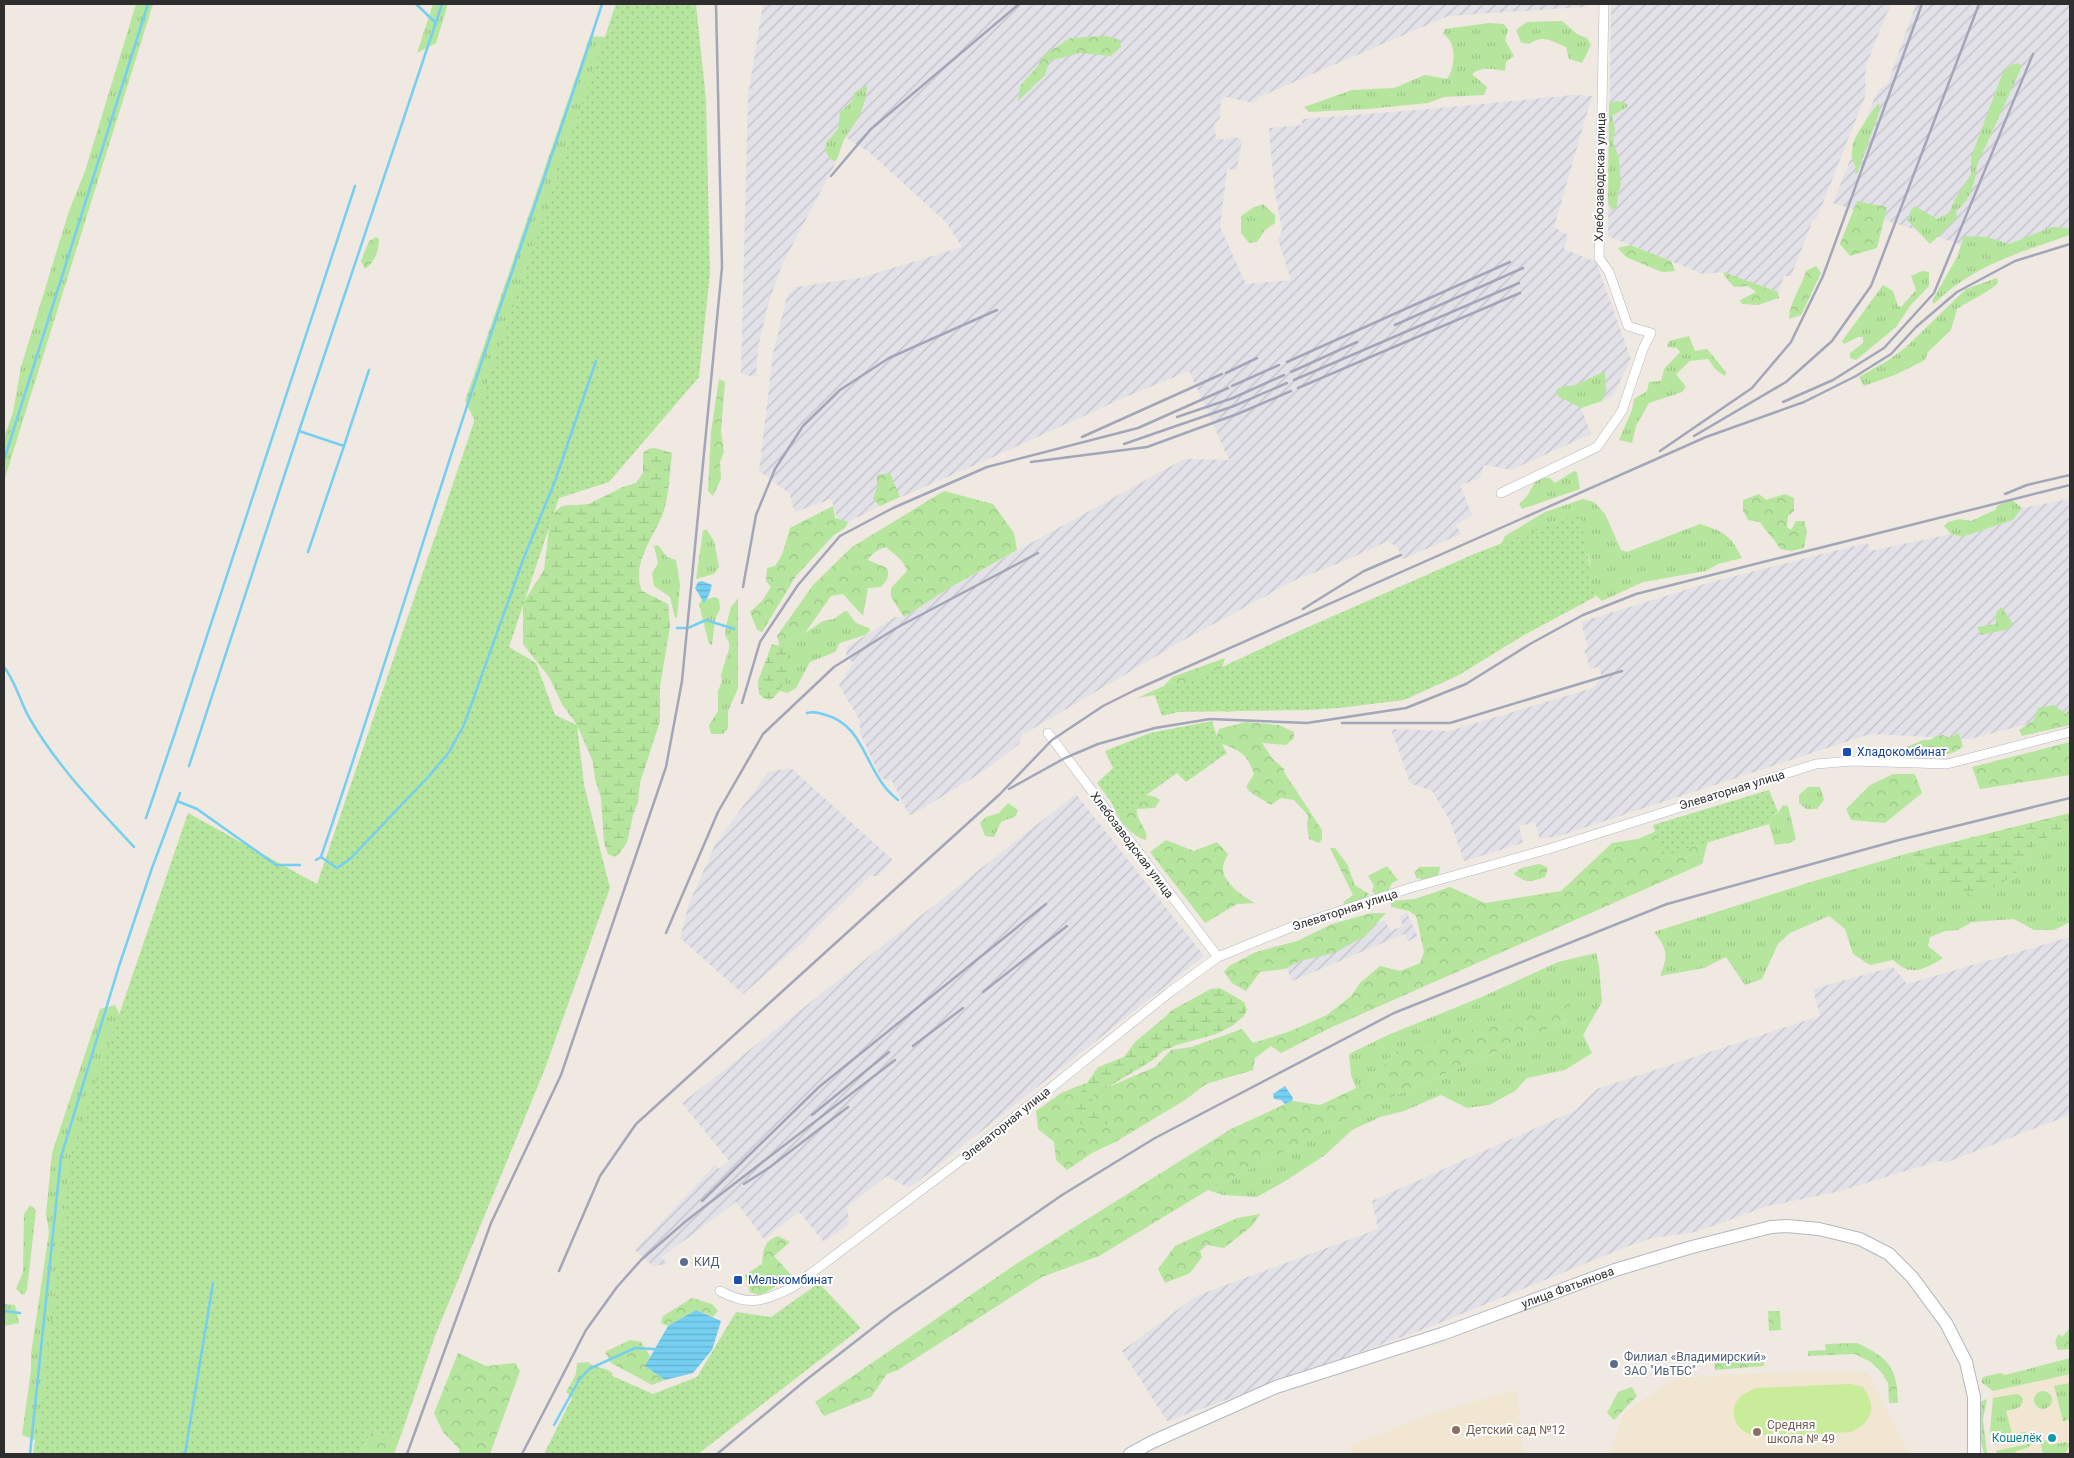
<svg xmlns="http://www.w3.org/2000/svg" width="2074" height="1458" viewBox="0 0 2074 1458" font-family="Roboto,sans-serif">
<defs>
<pattern id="industrial-furrows" width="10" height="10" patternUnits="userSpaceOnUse" patternTransform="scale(1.25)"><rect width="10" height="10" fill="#e3e1e8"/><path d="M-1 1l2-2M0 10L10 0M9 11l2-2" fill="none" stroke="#c3c1c7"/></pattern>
<pattern id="grass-tufts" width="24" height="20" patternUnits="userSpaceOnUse" patternTransform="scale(1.25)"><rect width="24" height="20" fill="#b6e59e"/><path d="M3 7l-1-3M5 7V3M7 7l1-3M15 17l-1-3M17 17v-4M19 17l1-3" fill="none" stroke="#9dc588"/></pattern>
<pattern id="forest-crowns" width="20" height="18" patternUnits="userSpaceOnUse" patternTransform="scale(1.25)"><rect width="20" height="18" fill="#b6e59e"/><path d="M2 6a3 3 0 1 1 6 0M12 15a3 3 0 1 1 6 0" fill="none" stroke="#9dc588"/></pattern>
<pattern id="wetland-marsh" width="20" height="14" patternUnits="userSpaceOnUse" patternTransform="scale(1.25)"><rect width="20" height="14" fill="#b6e59e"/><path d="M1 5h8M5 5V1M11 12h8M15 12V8" fill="none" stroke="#9dc588"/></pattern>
<pattern id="garden-dots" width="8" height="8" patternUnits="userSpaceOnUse" patternTransform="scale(1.25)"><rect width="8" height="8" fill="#b6e59e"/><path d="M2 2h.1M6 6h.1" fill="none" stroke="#9dc588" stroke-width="1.8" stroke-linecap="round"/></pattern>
<pattern id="water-rules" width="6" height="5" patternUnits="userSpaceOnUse" patternTransform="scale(1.25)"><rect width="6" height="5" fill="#75cff0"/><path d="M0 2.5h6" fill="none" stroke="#66b2ce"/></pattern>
</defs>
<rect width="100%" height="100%" fill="#efe9e1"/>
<!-- industrial -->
<path fill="url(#industrial-furrows)" d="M763 4H1590L1584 7 1448 16 1259 97 1254 103 1226 97 1221 100 1220 118 1214 124 1216 138 1225 140 1232 137 1242 139 1237 170 1227 169 1220 227 1246 284 1291 280 1278 240 1282 230 1274 187 1269 128 1302 125V119L1419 110 1574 95 1592 96 1554 227 1568 235 1564 249 1596 262 1631 359 1612 397 1581 408 1591 434 1511 470 1484 465 1479 479 1460 485 1472 515 1456 525 1461 534 1403 559 1398 548 1388 541 1347 560 1295 580 1182 641 1022 735 1019 744 984 771 915 813 909 815 892 781 881 778 860 733V721L839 685 853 663 846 656 847 647 895 617H904L951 587 1184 459 1229 460 1189 371 1123 398 991 458 880 506 840 526 831 499 795 512 789 493 759 471 773 354 787 296 795 287 860 278 962 247 946 222 869 152 845 137 834 166 782 265 769 301 758 348 756 377 741 374 748 95Z
M1611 4H1892L1887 13 1867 63 1865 77 1866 94 1817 218 1813 220 1791 276H1784L1778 292 1723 272 1703 274 1608 236Z
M1916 4H2070V232L1996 256 1833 203 1877 92 1888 82Z
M2070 499V713L1970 739 1870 734 1559 836 1540 839 1535 822 1519 826 1523 843 1464 861 1450 821 1432 791 1410 783 1391 729 1449 731 1593 688 1602 677 1599 666 1590 669 1584 650 1588 648 1581 622 1708 583 1850 547 1868 543 1870 551 1951 534 1962 537 2013 520 2022 508Z
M791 768 893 860 878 876H870L810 934 807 939 743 994 680 938 689 903 716 843 768 772Z
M1076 794 1204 956 909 1188 887 1176 847 1207 849 1224 824 1242 799 1212 764 1239 736 1202 662 1257 667 1264 653 1266 635 1250 715 1165 719 1169 729 1161 682 1103Z
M1407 913 1418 937 1408 941 1404 934 1292 981 1284 962 1385 920 1390 931 1403 926 1399 916Z
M2070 937V1115L1945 1163 1939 1161 1836 1192 1768 1206 1696 1232 1652 1238 1631 1245 1427 1328 1167 1421 1122 1351 1196 1296 1378 1229 1372 1201 1576 1110 1597 1089 1820 1016 1813 989 1893 967 1907 984Z"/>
<!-- education -->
<path fill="#f0e6d1" d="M2070 1358V1454H1997L1990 1432 1994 1378Z
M1796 1372H1867L1909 1454H1609L1625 1411 1678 1378Z
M1517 1390 1523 1454H1352L1349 1447 1433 1413Z"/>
<!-- grass -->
<path fill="url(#grass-tufts)" d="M136 4H153L4 481V438L13 412 21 367 69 211 85 171Z
M433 4H448L436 43 417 53Z
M1562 21 1577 34 1587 38 1591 45 1582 63 1569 59 1566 47C1551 41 1543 34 1529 44L1521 42 1516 30 1527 22Z
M1489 23 1504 24 1508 30 1505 40 1514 56 1506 62 1505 71C1495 69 1481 66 1472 74L1487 87 1484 95 1444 97 1428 103 1368 109 1309 112 1304 107 1352 90 1394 88 1425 75 1447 79C1453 70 1456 54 1451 43 1450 40 1446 36 1443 33L1445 29Z
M590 36 605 37 475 421 465 401Z
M2018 63 2022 66 1977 165C1975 183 1971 200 1956 211L1957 218 1930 244 1908 221 1911 210 1915 206 1937 219 1949 213 1955 199 1971 174V157L2003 72 2010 65Z
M867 85C867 104 857 122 846 136 842 142 840 152 837 159L834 161 830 159 825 150 826 143 838 129 840 112 852 101 854 93Z
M1618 101 1627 104V107L1612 116 1615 129 1613 143 1619 158 1621 184 1618 194 1617 207 1612 210 1608 202 1609 103Z
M1879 103 1880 110 1857 174H1855L1856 167C1851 160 1851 152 1853 144 1854 137 1874 107 1879 103Z
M1263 204 1275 215V223L1265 230 1257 242 1249 243 1241 233V216L1254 207Z
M2052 227 2070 228V235C2021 252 1971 266 1934 304L1932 301 1957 257 1964 236 1987 237 2009 244Z
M1922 271 1929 272V286L1910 306 1896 327 1856 360 1850 358V353L1863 343V337H1858L1844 344 1842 341 1883 285 1893 291 1898 306 1901 307 1916 290 1911 276Z
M1997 278 1998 283C1986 294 1970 300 1957 309L1951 330 1928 352 1925 360 1897 374 1864 386 1859 377 1887 361 1905 348 1966 289Z
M1689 336 1695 351 1707 349 1726 372 1725 376 1716 370 1708 359 1690 361 1676 374 1686 387 1682 392 1649 403 1636 426 1632 443 1619 440 1632 410 1634 399 1647 391 1649 382 1661 381 1664 369 1680 352 1677 348 1667 347 1669 341Z
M1605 372 1606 391 1602 401 1581 408 1559 397 1556 391C1561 385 1568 387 1575 385 1585 381 1594 375 1605 372Z
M1574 471 1577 472 1580 489 1522 509 1519 504 1527 496 1538 477 1550 478 1555 483Z
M1583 499 1594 502 1605 514 1621 550 1627 552 1700 524C1725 532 1730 535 1742 558L1718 564 1706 571 1643 582 1602 601 1587 588 1584 579C1593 565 1591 559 1582 545L1490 568 1505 536 1545 512Z
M2012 500 2022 508 2013 520 1962 537 1951 534 1944 526 1948 522 1959 519 1971 521 1995 510 1998 505Z
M706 529 714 541 719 567 714 574 696 579 703 531Z
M658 545 667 557 676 560 680 585 677 617 675 618 670 597 654 586 652 574 658 563 654 546Z
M715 597 719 599 720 609 715 619 712 645 709 644 699 604 702 600Z
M738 598V688L728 711V728L723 734H711L709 725 718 711V691L722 681 721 675 729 649V642L725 635 726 626 731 607Z
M845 611H847L856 623 869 628 870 631 865 635 840 643 835 652 810 662 796 688 787 693 767 687 778 653 779 643 805 633 823 621 834 619Z
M1808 787H1820L1824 800 1817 809H1806L1799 803V795Z
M1008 803 1018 810 1016 816 1001 822 994 837 985 836 980 823 986 817 999 813Z
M1783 805 1788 806 1796 839 1790 843 1775 845 1769 824 1771 817 1778 813Z
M2070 827V922L2054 930H2034L2014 919 1972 922 1958 930 1945 931 1930 937 1928 946 1943 958C1924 969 1912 978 1893 960L1870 965 1853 954 1845 929 1829 916 1790 933 1778 944 1762 979 1745 985 1726 957 1704 968 1660 976C1668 957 1668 949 1654 932L1814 881 1909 853 1939 880 2014 876 2035 843Z
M1596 953 1599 965 1602 1002 1583 1035 1592 1053 1565 1070 1527 1078 1515 1091 1489 1105 1467 1108 1441 1095 1404 1111 1380 1117 1352 1130 1325 1155 1287 1180 1257 1197 1223 1195 1208 1190 1387 1099 1569 1020 1395 1052 1369 1082 1356 1088 1351 1075 1349 1054 1388 1035 1484 996 1558 962Z
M115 1005 122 1020 42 1454H33L35 1440 22 1435 31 1370V1354L49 1232 46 1214 52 1153 100 1009Z
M30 1205 36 1210 27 1290 23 1295 16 1289 23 1272 24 1214Z
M4 1304 15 1305 19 1323 4 1326Z
M2070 1358V1374L1993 1391 1981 1382 1983 1377 2000 1373 2005 1375Z
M2070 1383V1420L2063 1421 2054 1386Z
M2034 1400a9 9 0 1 1 18 0a9 9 0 1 1-18 0Z
M2016 1394 2020 1395 2023 1399C2022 1409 2015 1409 2006 1411L2012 1434 2025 1432 2031 1436 1994 1444 1990 1432 1993 1398Z
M1987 1399 1983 1419 1987 1452 1986 1454H1984L1980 1437 1979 1405 1982 1401Z
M2048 1440 2049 1445 2066 1442 2070 1444 2065 1454H2043L2040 1441Z
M2032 1443 2029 1447 2015 1452 2016 1454H1997L1996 1451Z"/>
<!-- forest -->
<path fill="url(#forest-crowns)" d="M1106 36 1120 40 1121 47 1111 56 1080 53 1049 61 1045 75 1018 101 1020 86 1037 67 1044 55 1070 38Z
M1857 201 1887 207 1877 248 1850 256 1840 244Z
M376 237 379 239C379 251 375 262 365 269L361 261 369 241Z
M1630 245 1671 261 1675 271 1662 272 1626 257 1618 248Z
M1816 266 1821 273 1801 315 1789 319C1789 303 1801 288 1806 271Z
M1723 272 1778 292 1779 298 1758 305 1742 304 1740 300 1756 292 1748 286 1734 287 1725 277Z
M719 379 725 382 721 431 724 452 720 462 721 479 713 496 708 491 711 432Z
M890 473 900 497 880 506 873 499 877 487V475Z
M944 491 993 504 1014 533 1017 550 951 587 904 617 891 597V588L907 571C904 560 894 554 886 547 878 550 872 553 868 560L887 568C890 577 887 580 881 587L868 588 863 616 843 594 831 596 805 633 779 643 777 636 813 585 852 547Z
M1759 494 1766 500 1785 494 1794 498V511L1788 516 1787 527 1791 530 1796 521H1804L1807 531 1804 548 1791 551 1780 549C1774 538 1766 532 1760 522L1748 520 1743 511V500Z
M833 506 835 518 848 522 845 528 834 535 796 576 762 632 757 630 750 612 762 601 771 587 766 581 767 568 775 566 782 555 790 528Z
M2001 607 2013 623 2009 629 1981 635 1977 627 1996 624V613Z
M1225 658 1220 674 1245 709 1227 712 1155 695 1137 698 1164 686 1172 677Z
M2054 705 2066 714 2070 707V725L2022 736 2019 730 2034 720 2038 708Z
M1246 722 1279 725 1294 732V738L1286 745 1262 743 1272 758 1284 769V772L1322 830V839L1319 843 1309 839 1307 826 1308 815 1294 800 1281 798 1271 805 1250 792 1246 787 1254 774C1247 753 1238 749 1219 743L1217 734 1219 729Z
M1959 733 1963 747C1946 758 1947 753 1930 751 1924 750 1916 753 1910 754L1902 749 1923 740H1930L1936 736 1943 735 1949 738Z
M2070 742V775L1980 789 1972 767Z
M1893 774H1915L1922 793 1885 823 1851 820 1846 809 1870 785Z
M1110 795C1122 795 1152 792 1160 800L1155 808 1137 809C1135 820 1149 829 1146 840 1129 836 1113 813 1110 795Z
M1699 812 1711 829 1702 864 1332 1027 1281 1053 1271 1046 1255 1058 1253 1070 1206 1084 1185 1100 1117 1141 1092 1153 1067 1170 1056 1160 1054 1142 1038 1129 1036 1111 1061 1093 1086 1083 1099 1091 1155 1067 1171 1050 1191 1047 1242 1029 1253 1043 1288 1032 1327 1015 1351 996 1360 983 1380 966 1400 971 1420 963 1424 952 1416 916 1409 911 1391 907V901L1415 899 1450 887 1485 903 1561 891 1612 843 1638 839Z
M1166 840 1194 851 1217 842 1228 854C1226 858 1223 864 1223 869 1224 884 1244 897 1255 903L1237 904 1205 923 1150 852Z
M1330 848H1335L1347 864 1355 885 1369 894 1364 902 1347 908 1343 902 1353 895Z
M1540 864 1548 868 1545 877C1530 882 1527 884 1514 874L1521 868Z
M1387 866 1398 880 1392 883 1389 890 1377 896 1372 891 1374 886 1368 876Z
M1419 867H1440L1439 873 1433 881 1416 878 1415 872Z
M1371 913H1386L1365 936 1334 953 1300 961 1285 969 1260 972 1246 991 1232 983 1224 972 1229 966 1256 952 1297 941 1332 924Z
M1570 1002 1569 1020 1387 1099 1208 1190 1099 1256 1042 1277 898 1370 887 1374 871 1397 824 1416 815 1402 1019 1262 1231 1129 1292 1101 1320 1105 1369 1082 1395 1052Z
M1260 1214 1252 1226 1224 1248 1207 1245 1200 1251 1202 1257 1190 1273 1165 1283 1158 1269 1175 1246 1237 1218Z
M778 1236 790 1242 774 1256 793 1277C780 1280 773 1291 759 1295L750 1292 745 1275 762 1264C763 1250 764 1241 778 1236Z
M692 1298 712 1304 718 1311 713 1317 696 1310 668 1326 661 1323 663 1316Z
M1768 1311H1780L1781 1330 1769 1331Z
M2070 1328V1349L2058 1350C2055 1343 2054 1340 2059 1334L2062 1337Z
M630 1340 641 1342 650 1356 646 1367 665 1380 652 1385 611 1363 605 1352Z
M1857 1343C1889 1358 1897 1367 1898 1403H1889L1888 1383 1882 1373 1871 1362 1855 1354 1808 1356V1351L1826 1350 1825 1344Z
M458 1353 486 1366 515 1363 520 1371 490 1454H458L460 1450 443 1432 434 1413Z
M1763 1355 1764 1366 1715 1370 1714 1359Z
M588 1362C594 1369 606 1366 613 1374L611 1377 574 1399 566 1392 576 1374 577 1363Z
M1632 1387 1637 1396 1614 1420 1607 1413 1618 1392Z
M371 1432 400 1438 394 1454H360Z"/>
<!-- wetland -->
<path fill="url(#wetland-marsh)" d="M655 448 672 453C670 471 669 490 665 507 658 533 630 561 642 591L668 604 670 626 660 687V721L640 783 638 802 633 815 627 842 620 853 614 857 608 854 604 843 601 798 595 779 593 762 577 725 562 704 549 677 523 644V603L544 570 549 529 553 515 557 510 562 506 589 504 623 487 636 483 643 473V453L648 449Z
M772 644C806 649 779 700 769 700 764 700 762 696 759 694L758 681Z
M2070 813V827L2035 843 2014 876 1976 897 1939 880 1909 853Z
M1220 988 1244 1002 1247 1010 1243 1017 1232 1026 1216 1034 1177 1045 1163 1051 1153 1060 1093 1096V1104L1111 1117 1114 1121 1112 1125 1079 1124 1072 1117 1073 1103 1098 1067 1124 1057 1135 1042 1165 1017 1172 1010 1211 989Z"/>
<!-- garden -->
<path fill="url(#garden-dots)" d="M616 4H696L706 100 710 273 699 377 609 482 559 498 509 647 536 663 555 715 577 725 584 785 610 888 544 1071 435 1336 400 1438 371 1432 360 1454H36L71 1155 188 813 317 884Z
M1580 513 1595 597 1524 635 1459 675 1404 700 1339 708 1307 710 1178 712 1162 716 1154 693 1190 682 1297 632 1474 554Z
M1212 721 1216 734 1227 753 1186 782 1177 773 1120 814 1097 783 1113 768 1105 751 1150 733Z
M1769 790 1778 812 1771 817 1769 824 1663 856 1653 825Z
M819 1283 861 1328 698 1454H544L584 1374 601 1371 653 1394 697 1377 736 1312 771 1317Z"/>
<!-- pitch -->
<path fill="#c9ec9a" d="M1850 1384 1863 1387C1877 1407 1873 1422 1851 1432 1830 1433 1761 1439 1747 1433 1738 1429 1733 1420 1734 1411 1734 1398 1745 1393 1756 1388Z"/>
<!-- water -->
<path fill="url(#water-rules)" d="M702 581 712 585 709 595 704 603 695 588 698 582Z
M1285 1086 1293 1098 1292 1101 1285 1104 1281 1100 1274 1099 1273 1094Z
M696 1310 721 1321 712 1350 693 1373 665 1380 645 1366 668 1326Z"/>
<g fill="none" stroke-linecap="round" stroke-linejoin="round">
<!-- stream -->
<path stroke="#75cff0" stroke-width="2.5" d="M416 4 436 23
M299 431 344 446 369 370
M4 460 148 4
M308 552 344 446
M677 628H688L706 620 734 629
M4 667C16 682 20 702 30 719 57 766 97 807 134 847
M807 713C814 711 820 713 826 715 859 724 864 758 882 783 886 789 892 795 898 800
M189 766 299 431 442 4
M177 801 197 809 276 865H300
M146 818 176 730 355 186
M321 857 337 868 350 859 429 776 449 752 464 725 523 560 555 481 596 361
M316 860 321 857C367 722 409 585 453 449 501 300 554 153 602 4
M4 1311 20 1313
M554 1425 579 1380 589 1369 635 1348 654 1349
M30 1454 61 1157 119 966 152 868 180 793
M185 1454 213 1283"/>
<defs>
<path id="street" d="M1501 493 1597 447 1622 411 1643 349 1651 333 1628 326 1609 272 1599 258 1604 4
M1048 733 1218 957
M720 1291C749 1307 765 1301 793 1287L960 1161 1170 992 1218 957 1294 926 1410 888 1552 848 1816 764 1853 761 1947 764 2070 732"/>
<g id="secondary">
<path id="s1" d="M1130 1454 1152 1442 1276 1387 1442 1334 1615 1270 1692 1247 1771 1227 1787 1226 1819 1229 1860 1239 1889 1254 1912 1277 1946 1323 1966 1362 1974 1397V1454"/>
</g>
</defs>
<!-- street casing -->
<use href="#street" stroke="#b4b7c1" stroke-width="10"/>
<!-- secondary casing -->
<use href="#secondary" stroke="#b4b7c1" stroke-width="14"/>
<!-- street -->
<use href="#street" stroke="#fff" stroke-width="9"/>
<!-- secondary -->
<use href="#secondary" stroke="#fff" stroke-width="12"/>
<!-- rail -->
<path stroke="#a3a6b8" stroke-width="2.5" d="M831 176 871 129 1019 4
M1395 325 1523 268
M1287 362 1510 262
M1291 372 1357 342
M1226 373 1257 358
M1294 380 1519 283
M1232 386 1279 365
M1298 388 1520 293
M1783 402 1833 380 1884 348 1934 293 2033 54
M1177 417 1233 398 1284 375
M1694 436 1786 382 1832 341 1871 286 1979 4
M1082 437 1222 374
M1124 444 1234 406 1287 383
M1660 451 1752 388 1791 342 1823 276 1922 4
M1031 462 1147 447 1240 413 1291 391
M2005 494 2027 485 2070 475
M743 587 756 515 775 469 803 426 840 390 889 358 997 310
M1303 609 1364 571 1401 555
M742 703 760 642 798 585 840 536 893 508 987 467 1138 428 1228 388
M1342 723H1450L1622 671
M1009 789 1065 758 1098 744 1155 728 1210 719 1307 723 1406 708 1466 684 1530 644 1583 615 1636 594 2070 485
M666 933 718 812 763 734 834 667 898 627 1038 553
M983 992 1067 926
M913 1046 963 1008
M812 1115 889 1052
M744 1184 770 1167 848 1107
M702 1201 819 1087 1046 904
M559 1271 600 1176 636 1124 1000 794 1052 740 1103 706 1135 690 1706 437 1804 402 1856 376 1891 354 1916 327 1957 292 2015 261 2070 244
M407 1454 491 1223 561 1075 666 767 682 681 722 267 716 4
M522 1454 586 1330 617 1287 641 1260 686 1221 895 1060
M717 1454 806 1380 892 1313 1062 1195 1155 1138 1394 1013 1667 904 1899 840 2070 798"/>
</g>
<!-- markers -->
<g fill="#1a4fb4" stroke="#fff" stroke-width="2">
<rect x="1842" y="747" width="10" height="10" rx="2.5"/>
<rect x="733" y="1275" width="10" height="10" rx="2.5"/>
</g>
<g fill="#5c6f8a" stroke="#fff" stroke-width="2">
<circle cx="684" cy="1262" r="5"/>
<circle cx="1614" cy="1364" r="5"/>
</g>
<g fill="#8d6e63" stroke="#fff" stroke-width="2">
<circle cx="1456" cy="1430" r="5"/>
<circle cx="1757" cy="1432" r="5"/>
</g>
<circle fill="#0f9aa8" stroke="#fff" stroke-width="2" cx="2052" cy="1438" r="5"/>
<g text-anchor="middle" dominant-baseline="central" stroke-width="4" stroke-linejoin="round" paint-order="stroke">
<!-- street labels -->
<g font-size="12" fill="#2e2e2e" stroke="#fff">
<text transform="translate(1600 177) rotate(-89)">Хлебозаводская улица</text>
<text transform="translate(1732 790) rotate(-17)">Элеваторная улица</text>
<text transform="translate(1132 845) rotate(53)">Хлебозаводская улица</text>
<text transform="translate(1345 910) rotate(-18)">Элеваторная улица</text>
<text transform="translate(1006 1124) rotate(-39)">Элеваторная улица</text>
<text stroke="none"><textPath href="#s1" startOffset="469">улица Фатьянова</textPath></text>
</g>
<!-- transit labels -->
<g font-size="12" fill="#164399" stroke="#fff" text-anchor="start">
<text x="1857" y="752">Хладокомбинат</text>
<text x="748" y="1280">Мелькомбинат</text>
</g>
<!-- service labels -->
<g font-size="12" fill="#4e5e75" stroke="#fff" text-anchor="start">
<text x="694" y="1262">КИД</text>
<text x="1624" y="1357">Филиал «Владимирский»<tspan x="1624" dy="14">ЗАО "ИвТБС"</tspan></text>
</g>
<!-- education labels -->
<g font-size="12" fill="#785e54" stroke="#fff" text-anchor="start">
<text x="1767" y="1425">Средняя<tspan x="1767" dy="14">школа № 49</tspan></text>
<text x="1466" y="1430">Детский сад №12</text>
</g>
<!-- culture labels -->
<g font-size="12" fill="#0d838f" stroke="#fff" text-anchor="end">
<text x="2042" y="1438">Кошелёк</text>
</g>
</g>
<!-- border -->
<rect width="2074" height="1458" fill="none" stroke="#2e2e2e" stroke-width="10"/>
</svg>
